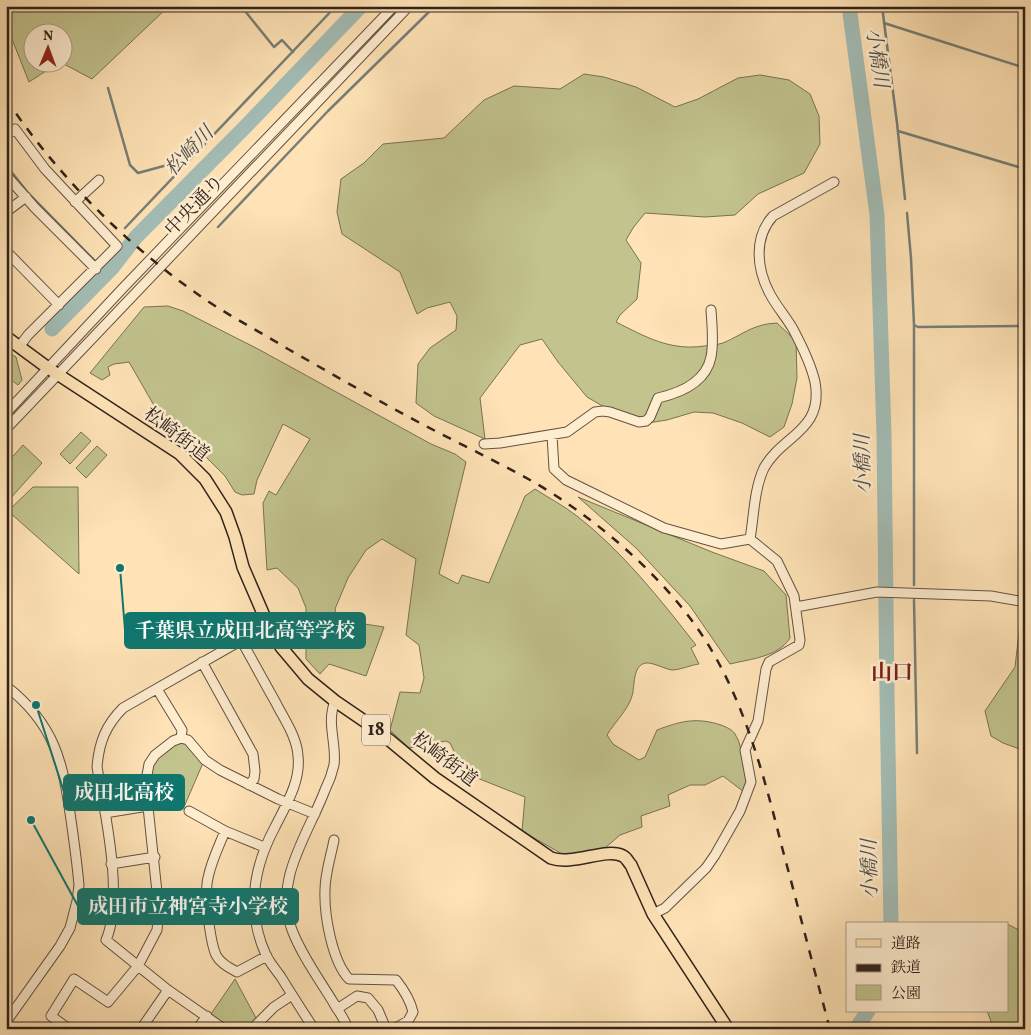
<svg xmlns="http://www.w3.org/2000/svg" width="1031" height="1035" viewBox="0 0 1031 1035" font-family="Vollkorn,'Noto Serif JP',serif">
<rect width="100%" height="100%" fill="#ffe3b6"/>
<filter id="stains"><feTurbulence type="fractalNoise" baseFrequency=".004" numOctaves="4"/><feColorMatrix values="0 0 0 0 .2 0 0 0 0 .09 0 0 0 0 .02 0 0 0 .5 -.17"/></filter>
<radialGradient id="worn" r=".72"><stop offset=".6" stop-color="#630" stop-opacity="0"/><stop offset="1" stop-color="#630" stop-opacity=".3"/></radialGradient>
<!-- green -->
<path fill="#c2c38d" stroke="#787254" d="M6 6H169L92 79 62 63V32H32V62L58 63 29 82 6 24Z
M584 74 604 77 636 87 675 107 698 99 738 78 760 75 789 80 810 94 819 116 820 144 804 173 758 194 735 215 705 217 645 213 633 228 626 240 641 263 637 299 620 315 616 322C646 337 670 351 704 346 710 345 717 345 723 343 744 334 753 324 777 323L796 341 797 378 792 404 784 427 770 437 742 423 713 413 694 412 667 420 635 425 587 397 558 362 542 339 520 345 480 398 485 439 434 416 416 403 418 364 430 348 456 330 457 316 450 302 427 308 417 314 400 272 342 234 337 212 341 179 364 163 383 144 444 138 484 100 514 86 560 89Z
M168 306 183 311 258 349 431 444 455 454 466 462 439 574 458 584 462 575 489 583 525 496 535 489C549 498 564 506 577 516 623 552 660 599 696 645L691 648 699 664C691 665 680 670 672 670 665 669 652 662 646 663 632 665 635 687 632 696 628 710 614 723 607 735L613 744 639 760 645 757 657 730C681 721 696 717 721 725 726 727 734 730 736 736 739 740 740 746 741 750 747 767 749 774 744 792L723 776 705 785H690L668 795 670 806 641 816 642 827 620 835 605 848 597 852 562 854 522 831 525 797 472 776 464 771 450 743 446 741 409 748 390 730 400 692 420 693 424 678 419 645 406 635 416 559 382 539 366 550 348 578 335 609 338 620 384 627 366 676 329 664 320 674 306 659V608L298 588 277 568 267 570 263 503 269 491 276 495 310 439 283 424 257 480 254 494 242 495 235 492 225 476 199 450 163 421 129 362 114 364 108 367 110 375 102 380 90 373 144 307Z
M6 351 16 357 22 380 18 385 6 376Z
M81 432 91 441 70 464 60 454Z
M23 445 42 463 9 500 6 498V464Z
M97 446 107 455 86 478 76 468Z
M33 487H78L79 574 8 511Z
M578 497 712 552 764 571 786 595 790 638C778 657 750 659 730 664L690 606 636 548Z
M1025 613V751L1003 743 991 736 985 711 1015 667 1020 624Z
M179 742 186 743 203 763 184 807 168 803H153C150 788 146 769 158 756 163 750 172 746 179 742Z
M1007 924 1025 933V1029H994L987 1011H1007Z
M235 979 256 1018 247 1029H231L211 1014Z"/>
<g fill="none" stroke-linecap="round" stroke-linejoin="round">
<!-- stream -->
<path stroke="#757f78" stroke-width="2.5" d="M241 6 274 47 282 40 293 52
M882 6 897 123 905 199
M884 23 1025 68
M108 88 130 165 138 173 171 164 185 155 189 161
M898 131 1025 169
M6 165 28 193 95 261
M907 213 911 258 914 325 918 327 1025 326
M218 227 328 111 435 6
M125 228 336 6
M914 585V325
M914 600 917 753"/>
<!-- river -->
<path stroke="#a3bdb6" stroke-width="15" d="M849 6 877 215 884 434 887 693 891 924
M52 329 112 268 136 237 248 124 361 6
M856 1029 868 1011"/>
<defs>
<path id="minor" d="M6 135 15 129 45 169 117 246 28 335 19 347
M6 175 35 208 96 269
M75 202 99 180
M6 212 26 197
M6 251 59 305
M6 413 123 288 394 6
M6 429 409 6
M552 435 554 469 566 480 664 528 721 544 750 539
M484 444 500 443 567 432 595 412 603 411 610 412 639 422 646 421 650 417 658 398C680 393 706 382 711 357 714 342 712 325 711 310
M750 539C754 516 754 489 764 468 782 435 824 431 815 382 811 364 802 346 793 329 786 317 777 307 770 294 757 270 753 238 773 216L834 182
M796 607 877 592 991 596 1025 602
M241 640C253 661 264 682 276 703 284 719 297 737 298 756 301 781 286 805 275 827 253 868 246 911 266 955 270 963 276 970 281 977 292 995 303 1012 314 1029
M202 662 253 754 255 771 254 779 249 785
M6 686C55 724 63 762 71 820 74 841 77 863 79 885L77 901 70 928 60 946 6 1022
M157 689 182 730 181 738
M335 701C326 723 337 744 334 765 332 774 329 782 325 790 308 835 273 880 292 930 302 956 319 979 333 1002 338 1011 345 1019 348 1029
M189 811 225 831 264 847
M105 813 148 806
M225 831C219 846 211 862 208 878 204 893 210 941 216 955 220 963 229 968 237 972L267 956
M334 840C331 856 325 873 325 890 324 915 332 961 349 979L396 980C404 990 410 999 413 1012L408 1021 394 1029
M111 864 155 857
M653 914 665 908 706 868 715 855 740 811 751 782 745 750 758 721 766 669 769 662 799 645 800 640 794 596 777 561 750 539
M337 1009 357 996 368 998 378 1010 386 1029
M69 1029 51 1016 74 979 108 1002 138 966 157 930 159 911 146 788 147 775 149 764 155 755 173 741 181 738 188 740 205 760 220 770 278 799 315 814
M141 1029 168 990
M197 1029 207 1016
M224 1029 168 990 106 940C124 898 105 812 97 767 99 742 106 725 123 708L268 625
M252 1029 274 1007 292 995"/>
<path id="major" d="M6 337 48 368 180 454 205 479 226 512 235 537 243 567 268 625 281 647 308 679 335 701 376 729 435 778 551 858C573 866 606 847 623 856 627 858 628 862 631 865L653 914 728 1029"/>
</defs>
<!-- minor casing -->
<use href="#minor" stroke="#635242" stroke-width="11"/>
<!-- major casing -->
<use href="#major" stroke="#2f221b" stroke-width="14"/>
<!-- minor -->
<use href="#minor" stroke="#ffedd0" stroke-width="9"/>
<!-- major -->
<use href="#major" stroke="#ffe3b6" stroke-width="11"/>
<!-- rail -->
<path stroke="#2f221b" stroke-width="2.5" stroke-dasharray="9 9" stroke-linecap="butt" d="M6 99C60 179 129 248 209 302 235 319 262 333 288 349 332 374 375 399 420 423 456 442 494 460 530 480 592 515 660 573 700 632 744 697 764 776 783 851 799 910 814 970 830 1029"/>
</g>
<g text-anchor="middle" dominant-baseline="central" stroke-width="5" stroke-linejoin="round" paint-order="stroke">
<!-- shield labels -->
<rect fill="#ffedd0" stroke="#6d5f51" stroke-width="1" x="362" y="714.5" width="28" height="31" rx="4"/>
<g font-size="18" font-weight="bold" fill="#2f221b">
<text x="376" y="730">18</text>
</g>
<!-- street labels -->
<g font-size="19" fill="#2f221b" stroke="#ffedd0">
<text transform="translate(195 206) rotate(-46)">中央通り</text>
<text transform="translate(176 435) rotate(37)">松崎街道</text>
<text transform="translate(444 760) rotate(37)">松崎街道</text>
</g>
<!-- water labels -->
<g font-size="20" font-style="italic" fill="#52504a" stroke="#ffedd0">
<text transform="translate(876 58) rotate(82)">小橋川</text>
<text transform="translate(190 152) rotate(-46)">松崎川</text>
<text transform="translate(864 464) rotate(-91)">小橋川</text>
<text transform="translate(871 869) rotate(-91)">小橋川</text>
</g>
<!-- quarter labels -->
<g font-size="21" font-weight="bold" fill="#7a1f14" stroke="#ffedd0">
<text x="892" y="673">山口</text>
</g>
</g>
<!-- callouts -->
<path fill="none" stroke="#0f766e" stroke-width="2" d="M120 568L125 630M36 705L64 792M31 820L78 906"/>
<g fill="#0f766e" stroke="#ffedd0" stroke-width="2">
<circle cx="120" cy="568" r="5"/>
<circle cx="36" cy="705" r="5"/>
<circle cx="31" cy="820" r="5"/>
</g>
<g fill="#0f766e" stroke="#0f766e" stroke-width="2">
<rect x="125" y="613" width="240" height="35" rx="5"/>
<rect x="64" y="775" width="120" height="35" rx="5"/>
<rect x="78" y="889" width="220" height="35" rx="5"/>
</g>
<g font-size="20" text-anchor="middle" font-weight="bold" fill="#fff">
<text x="245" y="637">千葉県立成田北高等学校</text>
<text x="124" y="799">成田北高校</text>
<text x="188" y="913">成田市立神宮寺小学校</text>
</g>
<!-- margin -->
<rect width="1031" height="1035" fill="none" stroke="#ffe3b6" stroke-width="25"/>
<rect x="8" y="8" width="1016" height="1020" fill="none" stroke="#2f221b" stroke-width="2.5"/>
<rect x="12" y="12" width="1006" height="1010" fill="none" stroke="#2f221b"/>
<!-- legend -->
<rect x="846" y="922" width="162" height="90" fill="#ffedd0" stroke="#ac9c88"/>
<rect x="856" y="939" width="25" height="8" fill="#ffe3b6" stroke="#ac9c88"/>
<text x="891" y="948" font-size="15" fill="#2f221b">道路</text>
<rect x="856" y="964" width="25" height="8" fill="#2f221b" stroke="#ac9c88"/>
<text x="891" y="972" font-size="15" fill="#2f221b">鉄道</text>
<rect x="856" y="985" width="25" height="15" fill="#c2c38d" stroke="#ac9c88"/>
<text x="891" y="998" font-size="15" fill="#2f221b">公園</text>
<!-- north arrow -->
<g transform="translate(48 48) rotate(1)"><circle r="24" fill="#ffedd0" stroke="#ac9c88"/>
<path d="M0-4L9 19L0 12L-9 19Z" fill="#8f2418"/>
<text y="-8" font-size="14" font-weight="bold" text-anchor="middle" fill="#2f221b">N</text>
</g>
<rect width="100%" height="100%" filter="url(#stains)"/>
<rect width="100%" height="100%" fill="url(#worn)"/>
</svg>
